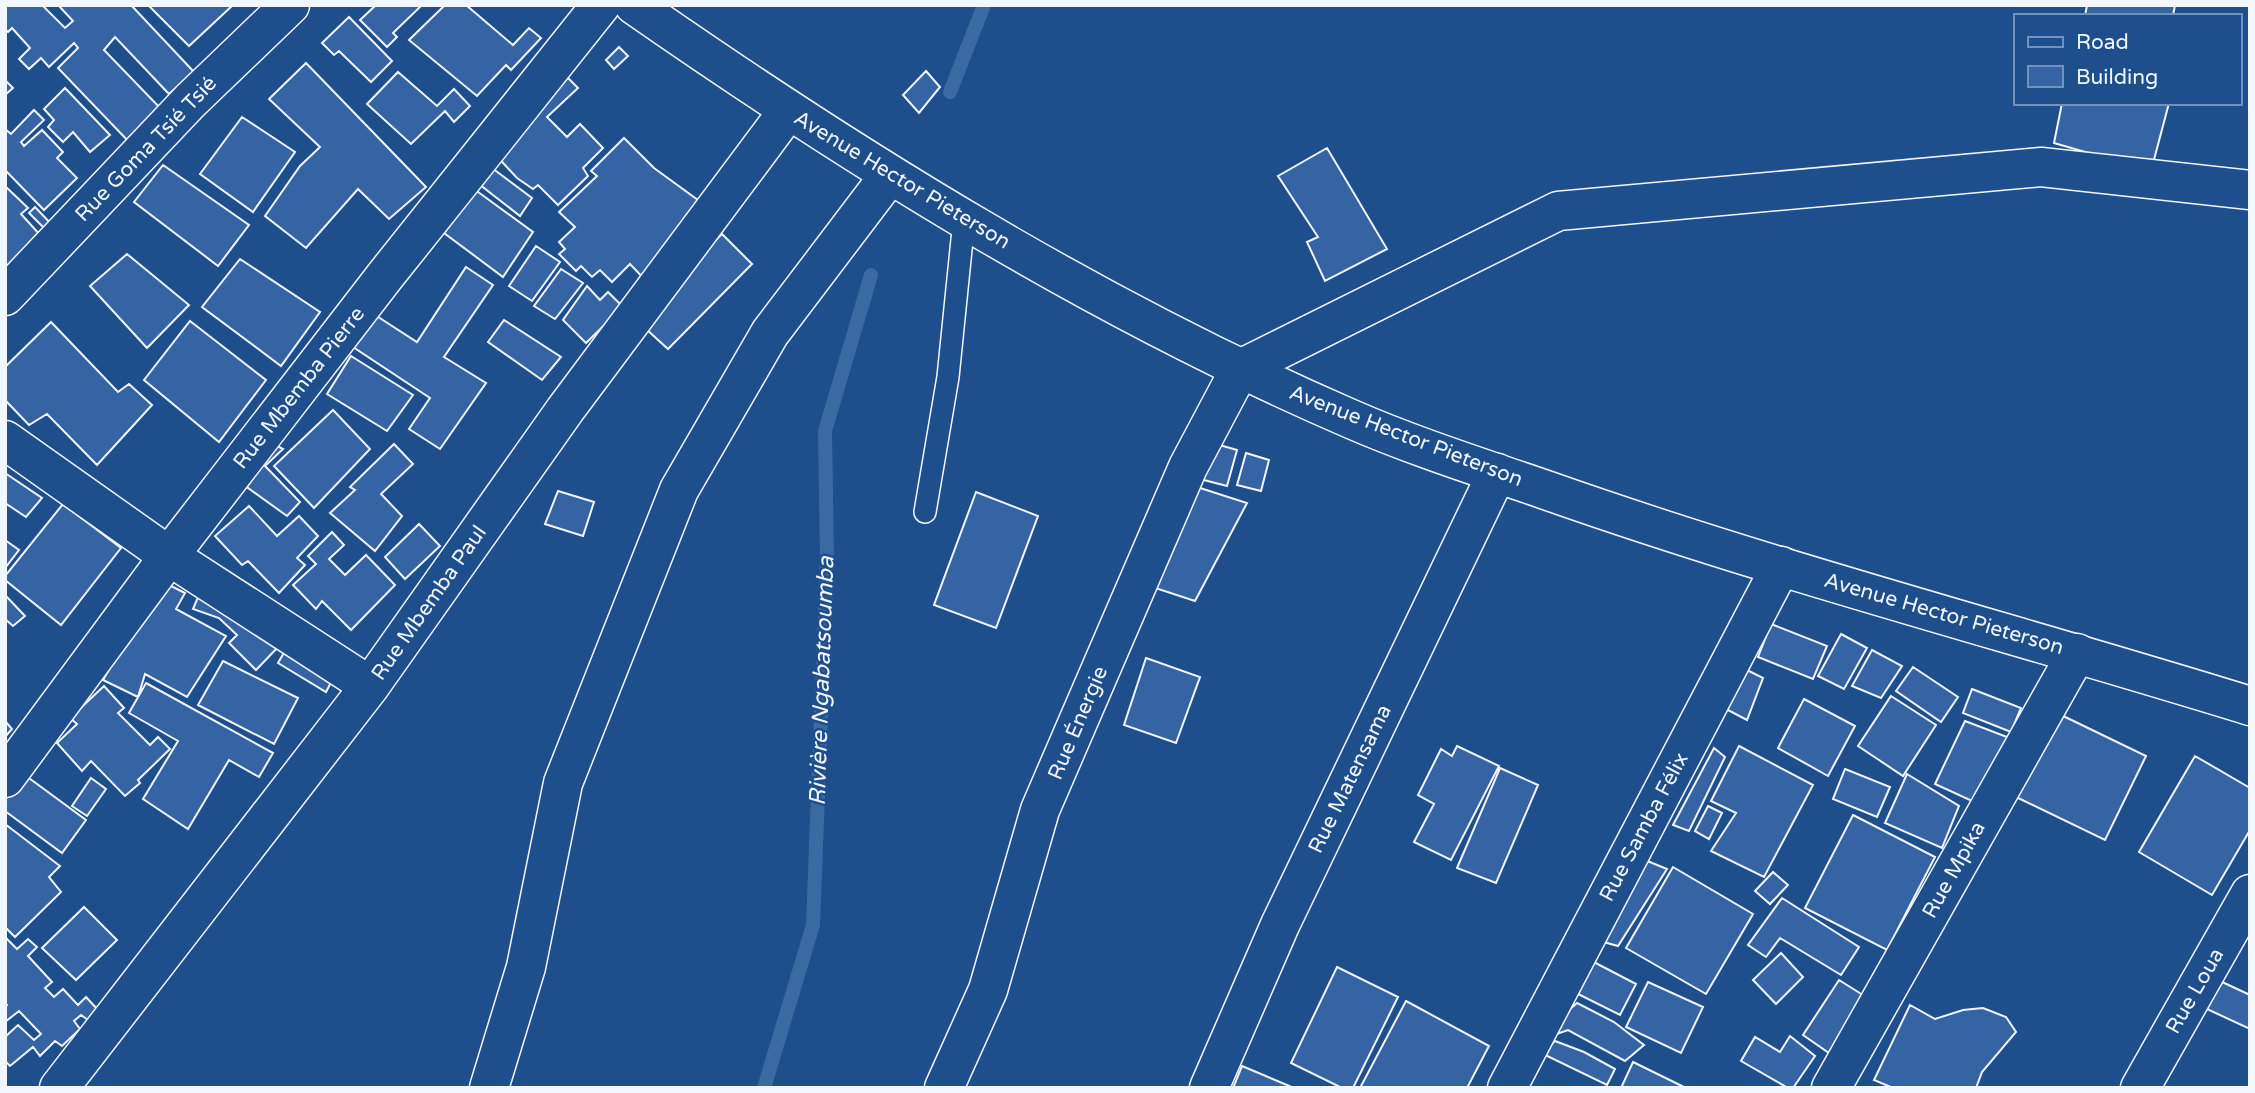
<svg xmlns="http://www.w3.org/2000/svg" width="2255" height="1093" viewBox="0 0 2255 1093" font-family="'Varela Round',sans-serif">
<rect width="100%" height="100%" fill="#1f4e8c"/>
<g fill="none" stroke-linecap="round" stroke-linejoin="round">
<!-- stream -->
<path stroke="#3b69a3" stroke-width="14" d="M950 92 984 5
M764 1088 813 925 827 559 825 431 871 275"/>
</g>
<!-- building -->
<path fill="#3563a3" stroke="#f2f6ff" stroke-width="2" d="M5 5H42L65 28 73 21 58 5H131L194 72 169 94 115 37 104 50 163 111 131 144 58 68 78 48 74 43 49 67 41 58 29 69 19 59 30 48 12 28 8 32 5 29Z
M148 5H233L189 46Z
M376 5H422L393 33 397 37 387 47 360 20Z
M445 5H466L513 45 529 28 541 38 511 70 506 65 477 96 409 40Z
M2087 5H2175L2173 16H2085Z
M349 17 392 61 371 82 339 51 334 55 322 43Z
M619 47 628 56 614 69 606 60Z
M306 63 426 187 389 219 358 189 306 248 265 216 300 166 320 147 269 99Z
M926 71 940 87 919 113 903 95Z
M398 72 437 106 454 89 470 106 454 122 445 111 411 144 367 104Z
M562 72 578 88 547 117 567 137 580 124 603 148 583 168 588 176 558 205 538 185 533 189 517 178 493 152Z
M5 80 13 88 5 95Z
M65 88 110 135 90 152 73 132 63 142 48 127 54 120 44 109Z
M2062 103H2169L2151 171 2054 143Z
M34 110 44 120 21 142 24 146 42 130 63 152 57 158 77 178 44 210 7 172 5 173V129L11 134Z
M242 117 295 152 253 212 200 174Z
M624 138 654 168 702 203 647 282 630 264 612 282 600 270 592 277 581 266 576 271 559 254 565 249 559 242 575 227 559 212 597 176 591 171Z
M1327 148 1387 249 1325 281 1307 242 1318 237 1278 176Z
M163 165 249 225 218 266 134 202Z
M492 168 532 198 520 216 479 184Z
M5 186 28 208 21 214 42 237 5 273Z
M474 189 533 232 503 277 444 233Z
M35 207 55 228 50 234 29 213Z
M722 234 752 264 668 349 634 318Z
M536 246 560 262 532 301 509 286Z
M127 254 189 305 147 348 90 286Z
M240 259 320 312 281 366 202 307Z
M466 267 493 285 444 357 486 383 440 449 409 429 430 398 350 345 372 313 417 342Z
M561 269 583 283 555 319 534 306Z
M587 286 600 300 608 292 623 307 586 343 563 320Z
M504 320 561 357 542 380 488 342Z
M190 321 266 380 219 442 144 380Z
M51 322 118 392 129 384 152 405 97 465 47 414 29 425 5 400V367Z
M351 356 413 395 387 431 327 394Z
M333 410 370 449 314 508 274 466Z
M1209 442 1237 450 1227 486 1200 479Z
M272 443 283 449 265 466 300 502 287 516 244 485Z
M394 444 413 464 381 494 402 516 375 551 330 513 355 490 350 487Z
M1246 453 1269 460 1261 491 1237 485Z
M5 473 42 498 26 517 5 503Z
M1197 487 1247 503 1195 601 1152 587Z
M558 491 594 502 583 536 545 524Z
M976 492 1038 516 996 628 934 605Z
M63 504 121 548 61 625 5 580V576Z
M249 506 277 536 299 516 318 536 297 558 305 565 279 593 248 561 242 565 215 536Z
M419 524 440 546 405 579 385 557Z
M332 532 344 545 329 559 345 575 366 555 395 585 351 630 322 601 316 609 293 585 316 564 308 556Z
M5 540 19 550 5 568Z
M161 581 185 593 176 609 226 636 187 697 145 674 138 697 103 680Z
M204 583 280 645 256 670 229 643 237 635 219 618 193 609Z
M5 595 25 616 13 626 5 619Z
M1771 624 1827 646 1813 679 1758 657Z
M1841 634 1867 648 1844 689 1818 676Z
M289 644 337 671 326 692 278 663Z
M1872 650 1902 666 1881 698 1852 686Z
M1146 658 1200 677 1176 743 1124 725Z
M223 661 298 698 274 744 198 705Z
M1913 667 1958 697 1941 722 1896 691Z
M1747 670 1763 678 1747 720 1726 709Z
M146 683 273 753 259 777 229 760 188 829 143 799 178 741 129 713Z
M104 686 124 708 118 713 150 745 158 737 170 749 138 780 140 783 125 796 91 761 82 771 57 743 77 724 70 718Z
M1972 689 2021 708 2011 732 1963 713Z
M1891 696 1936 725 1903 776 1858 746Z
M1804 699 1855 726 1828 776 1778 748Z
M2057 713 2146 756 2105 840 2016 797Z
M5 721 12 729 5 737Z
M1965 721 2015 740 1985 807 1935 784Z
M1457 746 1499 766 1451 860 1414 842 1434 804 1418 795 1441 749 1452 756Z
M1739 746 1813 785 1764 877 1711 851 1736 813 1711 801Z
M1714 748 1725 757 1689 831 1673 825Z
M2195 756 2250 788V830L2212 895 2139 852Z
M1500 768 1538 785 1496 883 1457 868Z
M1845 769 1890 787 1877 817 1833 799Z
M18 770 86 820 62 853 5 811V787Z
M1907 774 1959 806 1942 848 1885 823Z
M91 778 106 789 87 816 72 806Z
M1708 806 1722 813 1709 839 1695 831Z
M1853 815 1935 857 1887 950 1805 908Z
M5 824 60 866 49 877 61 892 15 937 5 927Z
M1635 856 1667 869 1618 946 1593 939Z
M1673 867 1753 914 1706 994 1626 948Z
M1773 872 1788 885 1770 904 1755 891Z
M1782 898 1859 947 1841 975 1780 938 1766 957 1748 945Z
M84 907 117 940 76 980 42 948Z
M5 937 17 949 28 939 37 947 28 956 52 982 45 988 54 997 63 989 78 1005 86 997 98 1010 88 1020 81 1015 74 1021 80 1029 62 1046 55 1041 40 1056 33 1047 10 1066 5 1061V1037L18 1025 34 1040 41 1034 19 1011 5 1022V1008L7 1005 5 1003Z
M1781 953 1803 977 1776 1004 1753 980Z
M1588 959 1636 984 1620 1015 1572 991Z
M1337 967 1398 997 1353 1088H1342L1291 1063Z
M1839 980 1866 997 1829 1053 1803 1035Z
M2220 981 2250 995V1029L2207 1009Z
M1648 982 1703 1007 1681 1053 1626 1027Z
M1406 1001 1489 1046 1467 1088H1360Z
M1577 1003 1614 1022 1644 1045 1625 1061 1568 1030 1554 1035 1543 1033Z
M1910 1005 1935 1019 1963 1010 1983 1008 2006 1017 2016 1032 1982 1072 1976 1088H1893L1874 1080Z
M1790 1036 1815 1056 1793 1088H1788L1741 1061 1755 1037 1780 1052Z
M1555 1041 1584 1052 1615 1069 1607 1085 1541 1053Z
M1633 1062 1686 1088H1621Z
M1242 1066 1294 1088H1233Z"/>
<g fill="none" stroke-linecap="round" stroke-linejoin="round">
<defs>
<path id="lane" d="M925 512 948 377 964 220"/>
<path id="street" d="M5 296 190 101 290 5
M5 440 169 556 370 686
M5 778 169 556 385 276 601 5
M59 1088 370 686 565 410 788 111
M489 1088 526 967 563 783 679 490 770 333 889 176
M944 1088 988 990 1040 810 1188 467 1240 369 1558 211 2041 167 2250 190
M1209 1088 1280 925 1497 473
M1507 1088 1781 566
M1831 1088 2077 653
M2140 1088 2250 894"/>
<path id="secondary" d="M634 5C861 163 1097 309 1351 419 1413 446 1479 467 1543 489 1775 571 2014 633 2250 706"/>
</defs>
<!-- lane casing -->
<use href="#lane" stroke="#f2f6ff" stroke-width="24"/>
<!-- street casing -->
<use href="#street" stroke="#f2f6ff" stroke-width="41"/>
<!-- secondary casing -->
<use href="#secondary" stroke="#f2f6ff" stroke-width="41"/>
<!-- lane -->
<use href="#lane" stroke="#1f4e8c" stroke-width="21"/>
<!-- street -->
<use href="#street" stroke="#1f4e8c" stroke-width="38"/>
<!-- secondary -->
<use href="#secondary" stroke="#1f4e8c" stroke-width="38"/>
</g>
<g text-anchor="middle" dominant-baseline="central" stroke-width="5" stroke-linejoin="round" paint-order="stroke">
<!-- street labels -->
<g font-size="21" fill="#f2f6ff" stroke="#1f4e8c">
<text transform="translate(146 149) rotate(-46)">Rue Goma Tsié Tsié</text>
<text transform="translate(902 180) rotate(31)">Avenue Hector Pieterson</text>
<text transform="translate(299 388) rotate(-52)">Rue Mbemba Pierre</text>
<text transform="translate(1406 436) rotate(21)">Avenue Hector Pieterson</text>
<text transform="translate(429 603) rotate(-55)">Rue Mbemba Paul</text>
<text transform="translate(1944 614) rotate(16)">Avenue Hector Pieterson</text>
<text transform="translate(1078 723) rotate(-67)">Rue Énergie</text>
<text transform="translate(1350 779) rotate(-64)">Rue Matensama</text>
<text transform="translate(1644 827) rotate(-62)">Rue Samba Félix</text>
<text transform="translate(1954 870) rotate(-61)">Rue Mpika</text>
<text transform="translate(2195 991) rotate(-60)">Rue Loua</text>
</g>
<!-- water labels -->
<g font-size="23" font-style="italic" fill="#f2f6ff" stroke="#1f4e8c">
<text transform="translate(822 681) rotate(-88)">Rivière Ngabatsoumba</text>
</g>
</g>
<!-- border -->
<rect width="2255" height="1093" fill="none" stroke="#f2f6ff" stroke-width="14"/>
<!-- legend -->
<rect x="2014" y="14" width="228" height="91" fill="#1f4e8c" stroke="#7391ba" stroke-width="2"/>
<rect x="2028" y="37" width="35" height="10" fill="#1f4e8c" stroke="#7391ba" stroke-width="2"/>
<text x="2076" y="49" font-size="21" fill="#f2f6ff">Road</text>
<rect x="2028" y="66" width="35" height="21" fill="#3563a3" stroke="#7391ba" stroke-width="2"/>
<text x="2076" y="84" font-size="21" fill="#f2f6ff">Building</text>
</svg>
